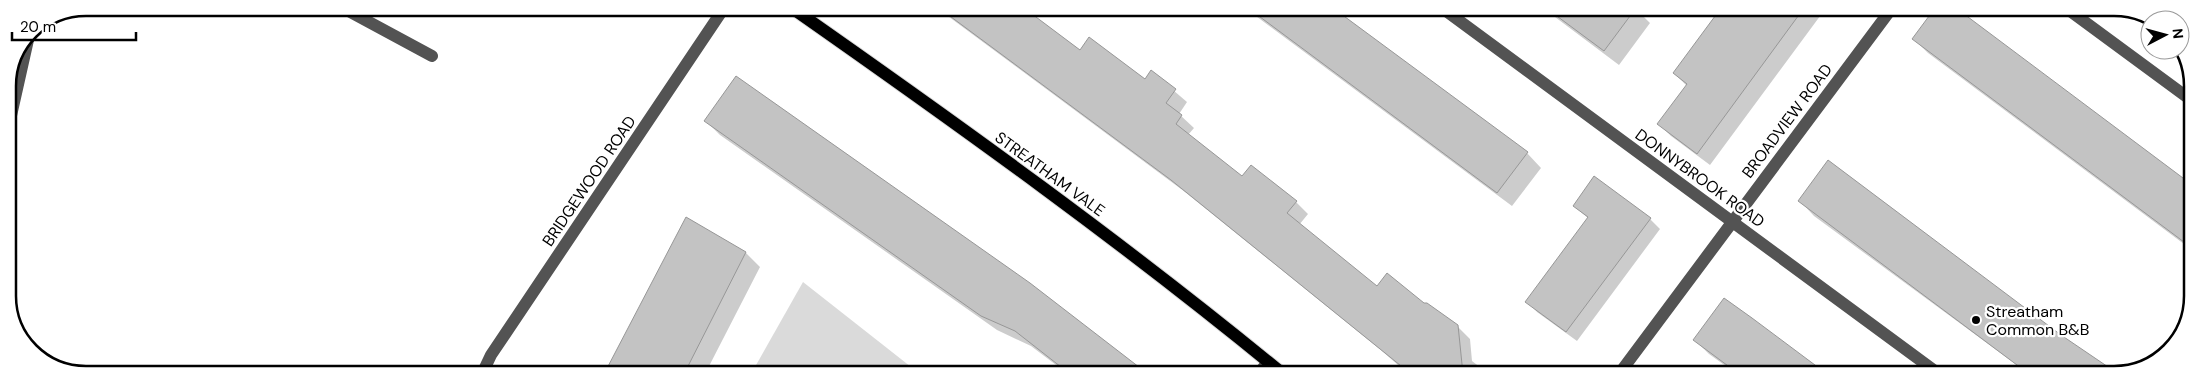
<svg xmlns="http://www.w3.org/2000/svg" width="2200" height="382" viewBox="0 0 2200 382" font-family="'DM Sans',sans-serif">
<rect width="100%" height="100%" fill="#fff"/>
<!-- green -->
<path fill="#dadada" d="M803 282 920 374H751Z"/>
<!-- shadow -->
<path fill="#0003" d="M937 8H1043L1035 18 1080 52 1145 80 1152 72 1187 102 1179 114 1194 128 1188 135 1242 178 1251 166 1296 202 1308 214 1299 225 1377 287 1424 304 1457 326 1470 339 1472 361 1489 374H1398L1394 370 1398 365 1382 351 1185 192Z
M1245 8H1331L1527 153 1541 168 1512 206Z
M1543 8H1635L1650 23 1619 65Z
M1723 8H1826L1710 165 1671 136 1659 124 1687 86 1674 73Z
M1954 8 2191 186 2192 250 1928 53 1914 39Z
M706 121 1029 284 1146 374H1068L1031 346 997 330 720 135Z
M1800 201 2061 336 2114 374H2029L1814 216Z
M1574 206 1650 219 1660 229 1577 341 1537 312 1527 301 1589 219Z
M687 218 746 253 760 267 705 374H605Z
M1724 299 1825 374H1737L1709 354 1695 340Z"/>
<!-- building -->
<path fill="#c3c3c3" stroke="#979797" d="M939 8H1024L1080 50 1089 37 1145 79 1151 70 1176 89 1166 103 1182 115 1176 124 1242 176 1251 165 1297 201 1287 213 1377 286 1387 273 1424 303H1427L1458 325 1463 374H1411L1171 180Z
M1248 8H1333L1528 152 1497 193Z
M1546 8H1636L1604 51Z
M1721 8H1804L1697 154 1657 124 1687 84 1673 73Z
M1935 8H1956L2191 184 2192 248 1912 39Z
M736 76 1030 283 1148 374H1070L1015 331 981 316 704 121Z
M1828 160 2061 335 2117 373 2029 374 1798 201Z
M1594 176 1651 218 1566 332 1525 302 1588 217 1573 206Z
M686 217 746 252 684 374H604Z
M1724 298 1752 318 1827 374H1739L1693 340Z"/>
<g fill="none" stroke-linecap="round" stroke-linejoin="round">
<defs>
<path id="major" d="M792 8C959 125 1125 244 1283 374"/>
</defs>
<!-- major casing -->
<use href="#major" stroke="#dbdbdb" stroke-width="14"/>
<!-- minor -->
<path stroke="#535353" stroke-width="12" d="M343 8 432 56
M1442 8 1939 374
M2066 8 2191 100
M8 129 30 31
M482 374 491 355 724 8
M1258 374 1268 362
M1619 374 1892 8"/>
<!-- major -->
<use href="#major" stroke="#000" stroke-width="12"/>
</g>
<!-- markers -->
<circle fill="#000" stroke="#fff" stroke-width="2" cx="1976" cy="320" r="5"/>
<g text-anchor="middle" dominant-baseline="central" stroke-width="4.5" stroke-linejoin="round" paint-order="stroke">
<!-- street labels -->
<g font-size="16" fill="#000" stroke="#fff">
<text transform="translate(1787 121) rotate(-53)">BROADVIEW ROAD</text>
<text transform="translate(1050 174) rotate(36)">STREATHAM VALE</text>
<text transform="translate(1700 178) rotate(36)">DONNYBROOK ROAD</text>
<text transform="translate(589 181) rotate(-56)">BRIDGEWOOD ROAD</text>
</g>
<!-- poi labels -->
<g font-size="16" fill="#000" stroke="#fff" text-anchor="start">
<text x="1986" y="311">Streatham<tspan x="1986" dy="18">Common B&amp;B</tspan></text>
</g>
</g>
<!-- crop -->
<path d="M0 0H2200V382H0ZM86 16H2114A70 70 0 0 1 2184 86V296A70 70 0 0 1 2114 366H86A70 70 0 0 1 16 296V86A70 70 0 0 1 86 16Z" fill="#fff" fill-rule="evenodd"/>
<path fill="none" stroke="#000" stroke-width="2.5" d="M86 16H2114A70 70 0 0 1 2184 86V296A70 70 0 0 1 2114 366H86A70 70 0 0 1 16 296V86A70 70 0 0 1 86 16Z"/>
<!-- north arrow -->
<g transform="translate(2165 35) rotate(84)"><circle r="24" fill="#ffffff" stroke="#999999"/>
<path d="M0-4L9 19L0 12L-9 19Z" fill="#000000"/>
<text y="-8" font-size="14" font-weight="bold" text-anchor="middle" fill="#000000">N</text>
</g>
<!-- scale -->
<path d="M12 32v8h124v-8" fill="none" stroke="#000000" stroke-width="2.5"/>
<text x="20" y="32" font-size="15" fill="#000000" stroke="#ffffff" stroke-width="4" paint-order="stroke">20 m</text>
</svg>
